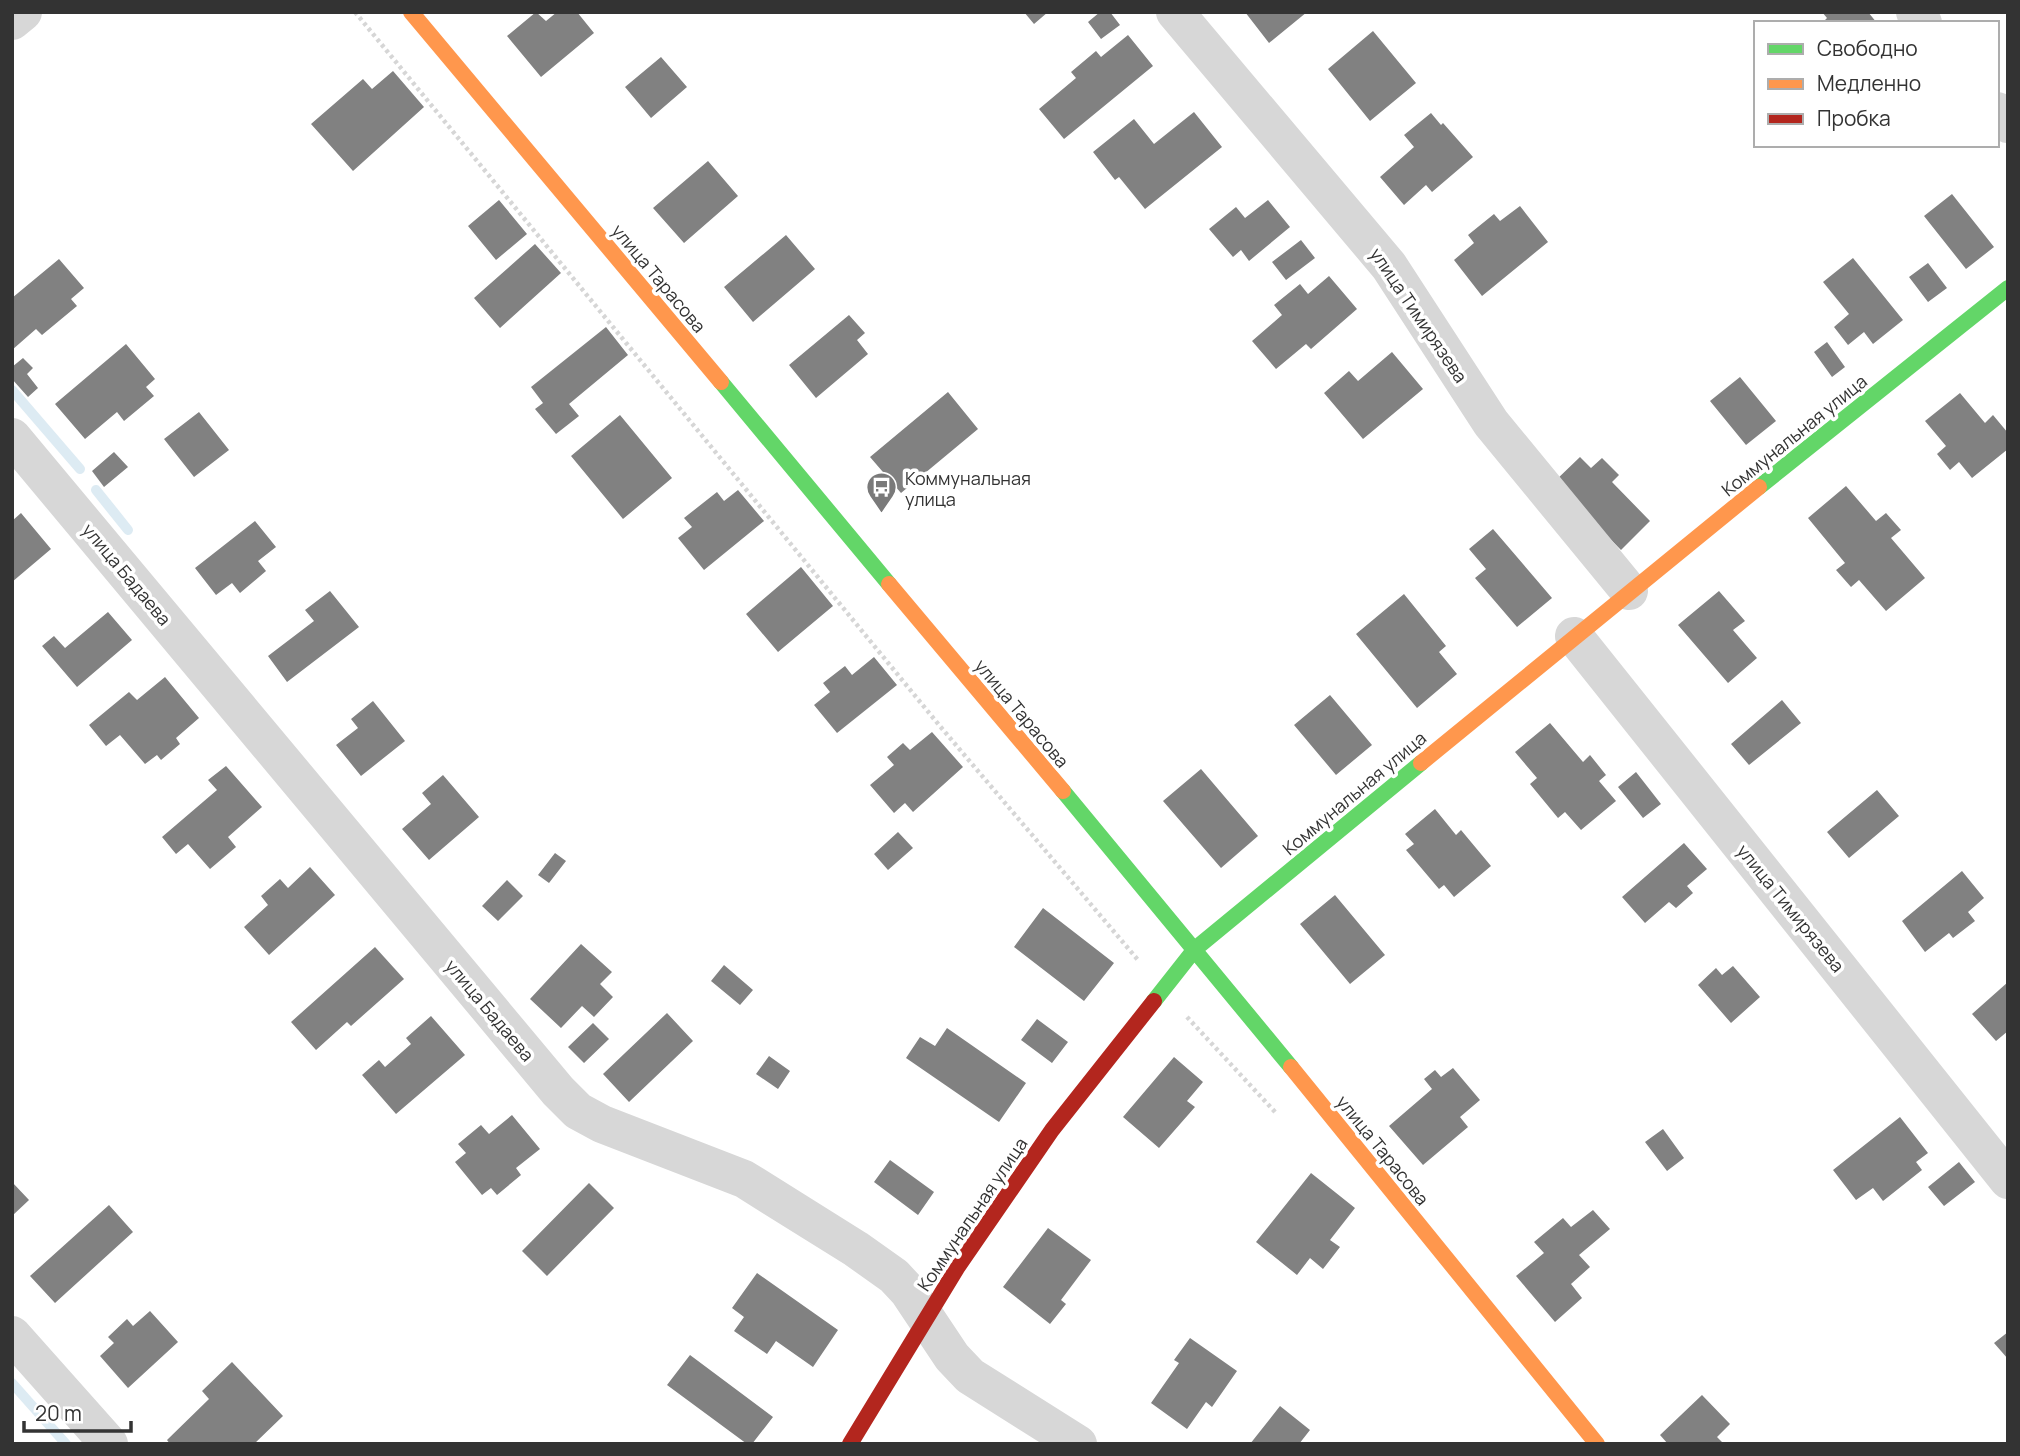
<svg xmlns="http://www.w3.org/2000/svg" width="2020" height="1456" viewBox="0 0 2020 1456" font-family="Manrope,sans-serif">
<rect width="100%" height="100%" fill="#fff"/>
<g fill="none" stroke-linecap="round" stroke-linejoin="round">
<!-- stream -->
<path stroke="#ddebf3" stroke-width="10" d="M12 390 80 469
M96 490 128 530
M12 1383 66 1444"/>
</g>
<!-- building -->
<path fill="#818181" d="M536 12 546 21 557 12H577L594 33 541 77 507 36Z
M1024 12H1048L1034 24Z
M1100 12H1110L1120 25 1101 39 1088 22Z
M1245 12H1307L1269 43Z
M1822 12H1868L1877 23H1822L1827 18Z
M1373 31 1416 83 1370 121 1328 69Z
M1128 35 1153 66 1064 139 1039 109 1076 78 1071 72 1096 51 1101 57Z
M661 57 687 87 651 118 625 87Z
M393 71 424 107 353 171 311 124 363 79 372 89Z
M1194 112 1222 147 1145 209 1119 177 1115 180 1093 152 1134 119 1154 144Z
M1431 113 1441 125 1443 123 1473 157 1432 192 1426 185 1404 205 1380 177 1414 147 1404 135Z
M708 161 738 196 684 243 653 208Z
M1952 194 1994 247 1966 269 1924 216Z
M499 200 527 234 496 260 468 226Z
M1268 200 1290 227 1249 261 1241 250 1233 257 1209 229 1236 207 1245 218Z
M1520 206 1548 242 1482 296 1454 260 1474 243 1468 235 1494 214 1500 221Z
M786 235 815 269 753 322 724 287Z
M1301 240 1315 258 1286 280 1272 262Z
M535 244 561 273 500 328 474 298Z
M1853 258 1903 320 1873 344 1864 332 1848 345 1834 327 1849 314 1823 282Z
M59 259 84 288 71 299 77 306 42 335 36 329 12 350V298Z
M1928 263 1947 288 1928 302 1909 277Z
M1329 276 1357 309 1311 349 1306 344 1276 369 1252 341 1282 315 1274 305 1300 284 1308 294Z
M849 315 865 333 857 340 868 354 816 398 789 365Z
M606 327 628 355 569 404 579 416 556 434 535 409 543 403 531 387Z
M1827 342 1845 367 1832 377 1814 352Z
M126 344 155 379 146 387 154 396 124 421 117 412 85 439 55 404Z
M1392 352 1423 389 1363 439 1324 393 1349 371 1358 381Z
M23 358 33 368 27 374 38 388 28 397 12 379V367Z
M1740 377 1776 421 1746 445 1710 401Z
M948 392 978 429 901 493 870 457Z
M1960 393 1985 423 1993 415 2008 433V449L1972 478 1959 462 1950 470 1937 454 1946 446 1925 421Z
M199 412 229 450 194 477 164 439Z
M620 415 672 478 623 519 571 456Z
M114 452 128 467 104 487 92 471Z
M1580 457 1591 468 1602 458 1619 475 1612 482 1650 521 1621 550 1554 482Z
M1846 486 1876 521 1886 513 1901 530 1891 538 1925 578 1886 611 1859 580 1851 587 1836 570 1845 563 1808 518Z
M738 490 764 521 704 570 678 538 692 527 684 518 717 492 724 501Z
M21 513 51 549 12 582V521Z
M255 521 276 547 258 561 266 571 240 593 232 583 216 595 195 568Z
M1493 529 1552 598 1517 627 1475 578 1486 569 1469 549Z
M801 567 833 606 778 652 746 614Z
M330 591 359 627 287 682 268 656 314 621 305 610Z
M1719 591 1745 621 1733 630 1757 658 1728 683 1678 625Z
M1404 594 1446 646 1439 652 1457 674 1417 708 1356 634Z
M108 612 132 640 77 687 42 646 54 636 65 648Z
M874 657 897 685 837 733 814 705 830 692 823 683 845 666 852 675Z
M165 677 199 718 176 738 180 744 161 760 157 755 145 764 120 735 106 746 89 725 129 692 137 700Z
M1330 695 1372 745 1336 775 1294 725Z
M1782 700 1801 723 1749 765 1731 744Z
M373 701 405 741 361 776 336 745 358 728 351 719Z
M1550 723 1583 762 1590 755 1606 775 1599 781 1616 801 1581 830 1565 812 1558 818 1530 784 1537 778 1515 752Z
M932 732 963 767 913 812 905 803 894 813 870 785 894 765 887 757 903 743 910 750Z
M226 766 262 807 228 837 236 847 210 869 188 844 176 854 162 837 217 790 208 780Z
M1201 769 1258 836 1221 868 1163 801Z
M1636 772 1661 804 1643 818 1618 787Z
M443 775 479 817 429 860 402 829 431 804 422 793Z
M1877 790 1899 816 1849 858 1827 832Z
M1435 809 1456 835 1461 830 1491 866 1454 897 1444 885 1439 889 1406 850 1414 844 1405 834Z
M898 832 913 848 888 870 874 854Z
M1684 843 1707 869 1687 886 1693 893 1676 908 1669 902 1645 923 1622 897Z
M555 853 566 861 549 883 538 875Z
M310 867 335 895 269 955 244 927 268 905 261 896 280 879 288 888Z
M1962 871 1984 898 1968 912 1975 921 1953 938 1949 933 1925 952 1902 921Z
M507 880 523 896 498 921 482 906Z
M1335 895 1385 955 1350 984 1300 924Z
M1043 908 1114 963 1084 1001 1014 947Z
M581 944 612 972 600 984 613 997 594 1017 582 1006 561 1028 530 999Z
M375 947 404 979 351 1026 347 1022 316 1050 291 1022Z
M724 965 753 990 740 1005 711 981Z
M1733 966 1760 997 1731 1023 1698 985 1716 968 1722 975Z
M2008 982V1031L1996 1041 1972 1014Z
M667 1013 693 1041 629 1102 603 1074Z
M431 1016 465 1055 396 1114 362 1075 379 1060 385 1067 411 1044 406 1038Z
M1037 1019 1068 1042 1052 1063 1021 1040Z
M593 1023 609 1039 584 1063 568 1047Z
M947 1028 1026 1083 999 1122 906 1058 920 1037 935 1046Z
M769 1056 790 1071 778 1089 756 1074Z
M1174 1057 1203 1082 1187 1101 1195 1107 1159 1148 1123 1117Z
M1453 1068 1480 1100 1460 1117 1468 1127 1423 1165 1389 1126 1432 1089 1424 1079 1435 1070 1441 1077Z
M512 1115 540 1149 516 1168 521 1175 497 1195 491 1188 482 1195 455 1162 466 1153 458 1144 481 1125 489 1134Z
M1900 1117 1928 1153 1916 1162 1922 1170 1883 1201 1873 1188 1856 1200 1833 1170Z
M1663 1129 1684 1158 1667 1171 1645 1142Z
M890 1160 934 1192 918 1215 874 1182Z
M1959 1162 1975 1182 1944 1206 1928 1187Z
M1311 1173 1355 1208 1330 1240 1340 1247 1323 1269 1310 1258 1297 1275 1256 1242Z
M12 1182 29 1200 12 1216Z
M589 1183 614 1208 547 1276 522 1251Z
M109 1205 133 1232 55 1303 30 1276Z
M1593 1210 1610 1229 1579 1255 1590 1267 1571 1284 1582 1298 1555 1322 1516 1276 1544 1253 1534 1242 1563 1218 1571 1227Z
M1048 1228 1091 1260 1061 1300 1066 1304 1050 1324 1003 1287Z
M757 1273 838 1330 813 1367 776 1341 767 1354 734 1331 744 1317 732 1308Z
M150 1311 178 1342 128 1388 100 1356 114 1343 108 1337 127 1319 133 1326Z
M2008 1332V1359L1994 1343Z
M1190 1338 1237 1371 1212 1407 1206 1402 1187 1429 1151 1403 1179 1363 1174 1360Z
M690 1355 773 1417 752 1444H747L667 1385Z
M232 1362 283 1416 254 1444H170L167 1440 209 1399 202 1391Z
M1702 1395 1730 1424 1717 1437 1722 1442 1668 1444 1660 1435Z
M1280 1406 1310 1430 1299 1444H1250Z"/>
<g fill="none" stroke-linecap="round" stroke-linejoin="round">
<!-- path -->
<path stroke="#d6d6d6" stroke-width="4.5" stroke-dasharray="3.5 3.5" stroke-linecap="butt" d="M355 12 939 725 1138 960
M1187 1017 1276 1113"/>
<!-- street -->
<path stroke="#d7d7d7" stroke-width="38" d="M1175 12 1389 266 1491 423 1629 591
M1915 12 1923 23
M12 21 23 12
M1997 111 2008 124
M12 437 558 1091 578 1111 602 1124 744 1179 856 1249 894 1276 908 1291 952 1357 970 1376 1078 1444
M1574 636 2008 1180
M12 1335 109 1444"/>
<!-- fast -->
<path stroke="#63d668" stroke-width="16" d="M721 382 889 584
M1759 487 2008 288
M1063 791 1291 1067
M1154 1001 1195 949 1421 763"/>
<!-- slow -->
<path stroke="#ff974d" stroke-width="16" d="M411 12 721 382
M889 584 1063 791
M1421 763 1759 487
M1291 1067 1597 1444"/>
<!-- jam -->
<path stroke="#b3261e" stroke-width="16" d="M850 1444 957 1268 1052 1130 1154 1001"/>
</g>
<!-- icons -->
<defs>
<symbol id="bus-pin" viewBox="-11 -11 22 30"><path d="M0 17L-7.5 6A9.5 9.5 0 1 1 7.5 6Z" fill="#7a7a7a" stroke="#fff"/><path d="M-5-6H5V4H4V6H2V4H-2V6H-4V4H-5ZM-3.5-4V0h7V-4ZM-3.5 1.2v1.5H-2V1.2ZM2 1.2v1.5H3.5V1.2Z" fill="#fff"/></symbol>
</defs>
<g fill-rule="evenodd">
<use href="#bus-pin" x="864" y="470" width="35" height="47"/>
</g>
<g text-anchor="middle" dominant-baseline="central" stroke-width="7" stroke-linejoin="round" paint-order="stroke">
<!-- street labels -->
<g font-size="18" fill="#333" stroke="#fff">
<text transform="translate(659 278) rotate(50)">улица Тарасова</text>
<text transform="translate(1419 315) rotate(56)">улица Тимирязева</text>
<text transform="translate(1794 435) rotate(-39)">Коммунальная улица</text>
<text transform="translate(127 574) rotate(50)">улица Бадаева</text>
<text transform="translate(1022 713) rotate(50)">улица Тарасова</text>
<text transform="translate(1354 793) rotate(-40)">Коммунальная улица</text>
<text transform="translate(1791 908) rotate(51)">улица Тимирязева</text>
<text transform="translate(490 1010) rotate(50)">улица Бадаева</text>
<text transform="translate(1383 1150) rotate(51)">улица Тарасова</text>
<text transform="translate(972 1214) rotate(-56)">Коммунальная улица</text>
</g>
<!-- poi labels -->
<g font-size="18" fill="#333" stroke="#fff" text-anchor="start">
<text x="905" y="478">Коммунальная<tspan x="905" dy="21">улица</tspan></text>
</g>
</g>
<!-- border -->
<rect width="2020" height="1456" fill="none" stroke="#333333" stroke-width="28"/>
<!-- legend -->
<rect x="1754" y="21" width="245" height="126" fill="#ffffff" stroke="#adadad" stroke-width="2"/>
<rect x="1768" y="44" width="35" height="10" fill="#63d668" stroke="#adadad" stroke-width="2"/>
<text x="1817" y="56" font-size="21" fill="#333333">Свободно</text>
<rect x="1768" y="79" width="35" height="10" fill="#ff974d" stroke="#adadad" stroke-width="2"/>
<text x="1817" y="91" font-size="21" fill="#333333">Медленно</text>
<rect x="1768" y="114" width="35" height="10" fill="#b3261e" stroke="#adadad" stroke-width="2"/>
<text x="1817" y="126" font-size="21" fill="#333333">Пробка</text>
<!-- scale -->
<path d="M24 1421v10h107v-10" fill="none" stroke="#333333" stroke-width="3.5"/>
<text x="35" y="1421" font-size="21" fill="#333333" stroke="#ffffff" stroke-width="5" paint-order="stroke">20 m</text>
</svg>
